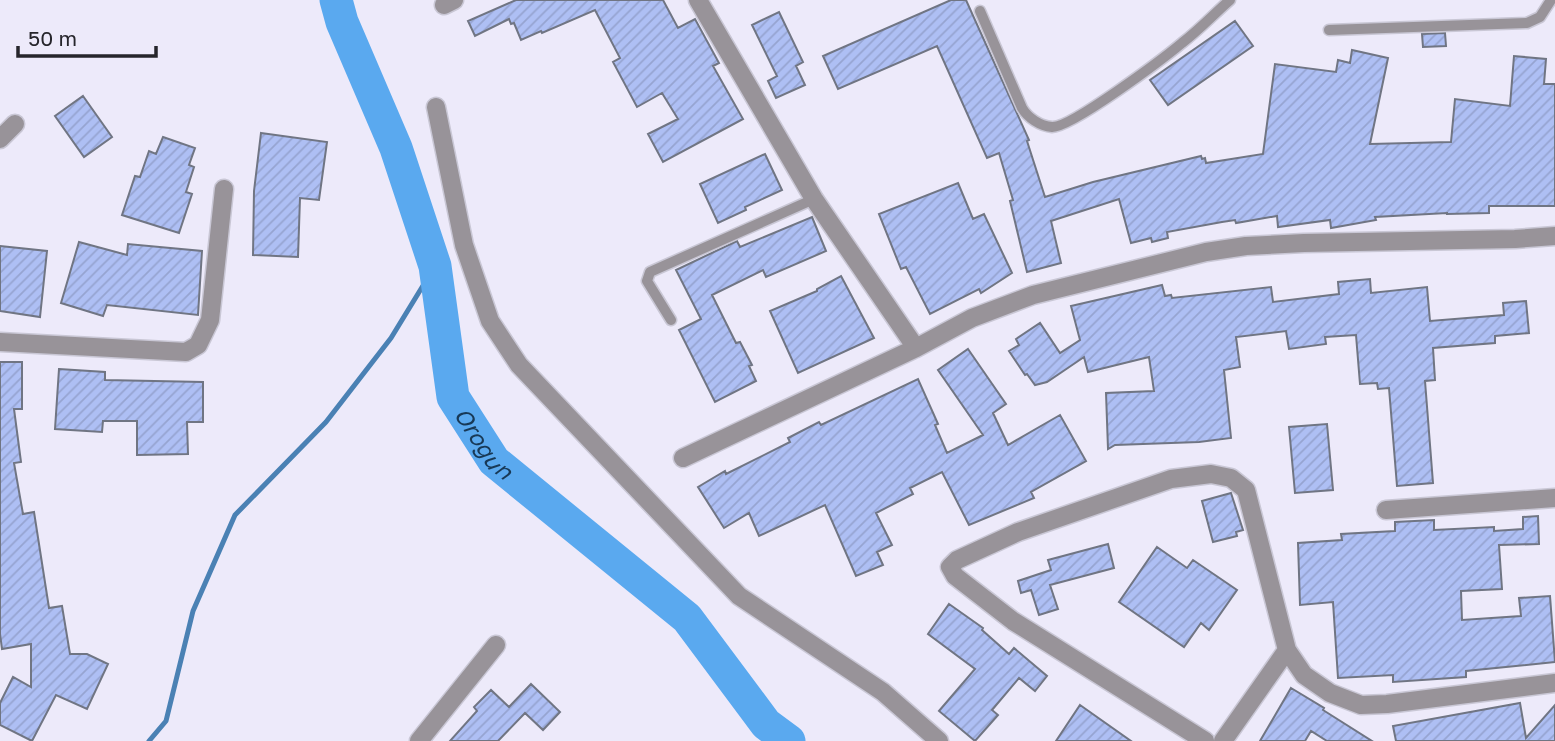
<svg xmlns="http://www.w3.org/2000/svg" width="1555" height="741" viewBox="0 0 1555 741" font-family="'Golos Text',sans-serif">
<defs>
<pattern id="building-hatch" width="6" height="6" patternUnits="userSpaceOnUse" patternTransform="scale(1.75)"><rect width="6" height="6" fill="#aebff4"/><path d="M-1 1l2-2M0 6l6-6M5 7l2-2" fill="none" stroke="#96a4d1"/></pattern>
</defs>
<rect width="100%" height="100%" fill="#edeafa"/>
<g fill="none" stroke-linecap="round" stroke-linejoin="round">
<!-- stream -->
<path stroke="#4a81b4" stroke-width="5" d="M149 741 166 721 193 611 235 515 326 422 391 338 435 266"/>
<!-- river -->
<path stroke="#5aa9ef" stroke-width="33" id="s1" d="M336 0 342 22 396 148 435 266 453 397 494 461 687 618 766 724 789 741"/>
</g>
<!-- building -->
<path fill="url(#building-hatch)" stroke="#707583" stroke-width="2" d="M516 0H663L678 28 695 19 719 63 713 66 743 119 663 162 648 134 678 119 662 93 637 107 613 62 620 58 595 10 542 33 541 31 521 40 514 23 511 24 509 19 475 36 468 21Z
M951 0H966L1029 140 1027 141 1045 197 1093 182 1201 156 1202 159 1205 158 1206 163 1263 154 1275 64 1336 72 1338 60 1350 63 1352 50 1388 58 1370 144 1451 142 1455 99 1510 106 1514 56 1546 59 1544 84H1555V206H1489V213L1447 214V213L1375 217 1376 220 1331 228 1330 220 1278 227 1277 216 1236 223 1235 220 1222 222 1167 232 1168 238 1152 242 1151 238 1131 243 1119 199 1051 221 1061 263 1027 272 1010 201 1013 200 999 153 987 158 937 46 838 89 823 56Z
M779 12 803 62 796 66 805 85 776 98 768 81 777 76 752 25Z
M1235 21 1253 46 1168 105 1150 80Z
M1445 33 1446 46 1423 47 1422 34Z
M83 96 112 137 84 157 55 116Z
M261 133 327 142 319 200 300 198 298 257 253 255 254 191Z
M163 137 195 148 189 165 194 167 186 192 192 194 179 233 122 215 135 176 140 177 149 151 156 154Z
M765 154 782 190 745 207 746 210 718 223 700 184Z
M958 183 973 219 984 214 1012 273 981 293 979 289 930 314 906 267 901 269 879 214Z
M812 217 826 251 766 277 763 270 712 295 736 343 740 342 752 365 749 366 756 381 715 402 679 330 701 319 676 270 737 241 740 247Z
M79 242 127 255 128 244 202 251 198 315 107 305 103 316 61 303Z
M0 246 47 251 40 317 0 311Z
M841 276 874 338 798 373 770 311 817 291V289Z
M1370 279 1371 293 1427 287 1430 321 1504 315 1503 303 1526 301 1529 333 1495 336V343L1433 348 1435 380 1425 381 1433 483 1397 486 1389 388 1378 389 1377 383 1360 384 1356 335 1325 337 1326 344 1289 349 1286 331 1236 337 1240 367 1224 370 1231 438 1199 442 1115 445 1108 449 1106 393 1154 391 1149 357 1088 372 1084 357 1047 382 1035 385 1027 374 1025 375 1009 351 1019 345 1016 339 1040 323 1060 353 1080 340 1071 306 1162 285 1165 296 1171 295 1172 298 1271 287 1273 302 1339 294 1338 282Z
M968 349 1006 404 993 413 1008 445 1060 415 1086 461 1031 492 1034 498 969 525 942 472 910 488 913 494 876 513 892 545 877 552 883 565 856 576 825 505 759 536 749 513 724 528 698 487 725 471 726 474 790 442 788 438 819 422 821 425 918 379 938 424 935 425 947 453 983 435 938 370Z
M0 362H22V409H14L21 462 14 463 23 514 34 512 49 608 62 606 70 654H87L108 664 87 709 56 695 32 741 0 725V703L13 677 31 687V644L2 649 0 634Z
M59 369 105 372V380L203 382V422H187L188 454 137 455V421H103L102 432 55 429Z
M1327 424 1333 490 1295 493 1289 427Z
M1231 493 1243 530 1236 532 1237 536 1213 542 1202 501Z
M1538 516 1539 544 1499 545 1502 589 1461 591 1462 620 1521 616 1519 598 1550 596 1555 662 1466 671V677L1393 682V675L1338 678 1333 602 1300 605 1298 543 1342 540 1341 534 1395 531V522L1434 520V530L1494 527V531L1523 529V517Z
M1108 544 1114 568 1050 585 1058 609 1039 615 1031 590 1021 593 1018 581 1051 570 1048 560Z
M1157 547 1187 568 1193 560 1237 590 1209 630 1201 623 1184 647 1119 602Z
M949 604 983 628 982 630 1009 654 1014 648 1047 676 1035 691 1019 678 992 710 998 715 975 741 939 711 975 669 928 634Z
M531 684 560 712 543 730 525 713 498 741H450L477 711 474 707 491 690 509 707Z
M1291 688 1324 708 1323 710 1372 741H1327L1311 731 1305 741H1260Z
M1520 703 1526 738 1555 705V741H1396L1393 726Z
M1080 705 1131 741H1056Z"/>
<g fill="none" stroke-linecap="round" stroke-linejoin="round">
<defs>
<path id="service" d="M980 11 1022 108C1028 118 1040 126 1052 127 1071 128 1164 58 1182 43 1199 30 1214 14 1230 0
M1329 30 1527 23 1540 17 1551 0
M671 320 647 281 650 272 814 199"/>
<path id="minor" d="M698 0 814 199 916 348
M444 5 454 0
M436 107 464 245 490 321 519 365 739 596 883 692 939 741
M0 139 15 124
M0 342 186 352 198 345 210 320 224 189
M683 458 916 348 972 318 1033 295 1206 252 1246 246 1304 243 1515 239 1555 236
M1386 510 1555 498
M419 741 496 645
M1205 741 1013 621 955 576 950 567 957 560 1018 532 1171 479 1211 474 1231 478 1246 490 1287 650 1304 675 1330 693 1361 705 1387 704 1555 683
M1223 741 1287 650"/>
</defs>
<!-- service casing -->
<use href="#service" stroke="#c9c7d5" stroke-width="13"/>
<!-- minor casing -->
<use href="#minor" stroke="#c9c7d5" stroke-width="21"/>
<!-- service -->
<use href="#service" stroke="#989399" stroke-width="10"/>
<!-- minor -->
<use href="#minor" stroke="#989399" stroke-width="18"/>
</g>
<g text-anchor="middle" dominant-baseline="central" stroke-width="7" stroke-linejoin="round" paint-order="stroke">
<!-- water labels -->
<g font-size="23" font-style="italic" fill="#183956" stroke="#edeafa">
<text stroke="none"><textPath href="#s1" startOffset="472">Orogun</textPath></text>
</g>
</g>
<!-- scale -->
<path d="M18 46v10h138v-10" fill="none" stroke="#26252b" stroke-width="3.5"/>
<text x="28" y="46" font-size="21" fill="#26252b" stroke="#edeafa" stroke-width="5" paint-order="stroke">50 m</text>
</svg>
